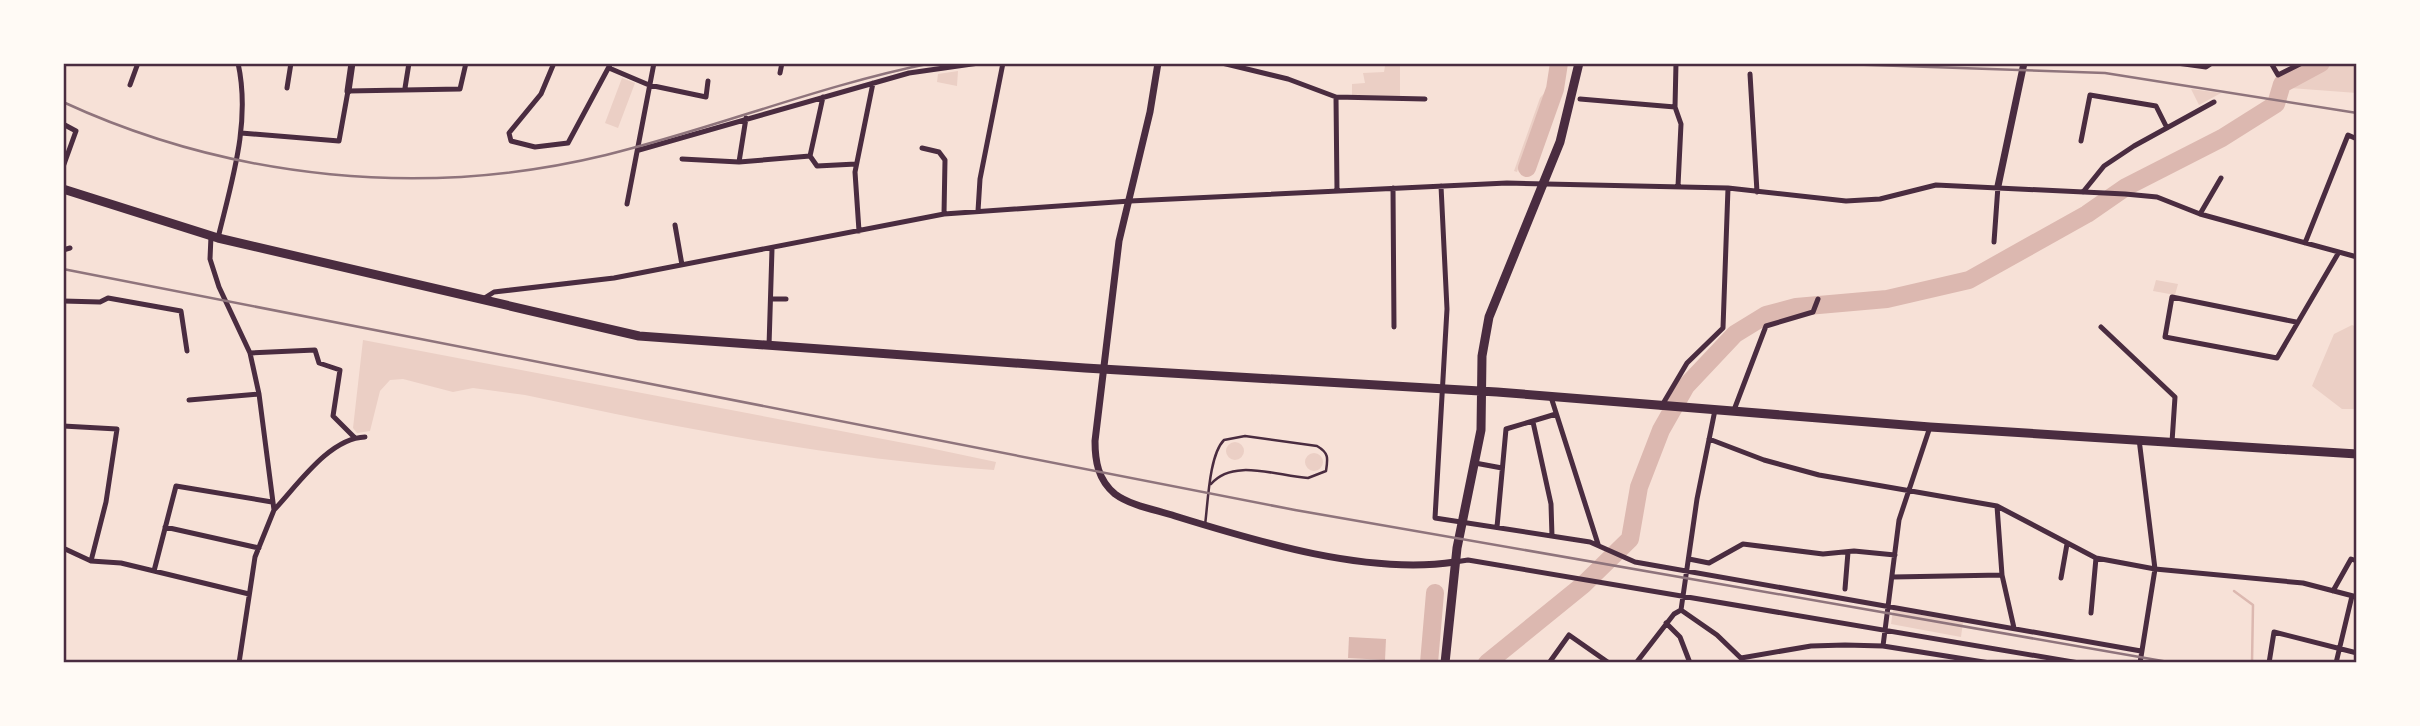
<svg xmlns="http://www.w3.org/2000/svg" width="2420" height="726" viewBox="0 0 2420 726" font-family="'Public Sans',sans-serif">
<rect width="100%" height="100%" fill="#f7e1d7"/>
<!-- green -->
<path fill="#ebcfc5" d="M2328 63H2357V93L2290 88 2293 80Z
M1385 66H1400V97L1352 95V84L1365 83 1363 73 1384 72Z
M958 71 957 86 937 82 938 74Z
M622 78 635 83 618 128 605 123Z
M1548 89 1524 166H1519L1517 172 1514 171 1540 98Z
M2191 89 2221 93 2199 105Z
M2156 280 2178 284 2175 295 2153 291Z
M2352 325 2357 327V409H2342L2312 386 2334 334Z
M363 340 925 447 996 462 994 470C836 459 680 428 525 395L473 388 453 392 403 379 390 380 380 391 370 431 357 433 353 428Z
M1226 451a9 9 0 1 1 18 0a9 9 0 1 1-18 0Z
M1305 462a9 9 0 1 1 18 0a9 9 0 1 1-18 0Z
M1893 610 1963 622 1961 637 1891 624Z"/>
<!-- water -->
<path fill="#dcb8b0" d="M1349 637 1386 639 1385 660 1348 658Z"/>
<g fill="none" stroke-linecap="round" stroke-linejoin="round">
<!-- stream -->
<path stroke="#dcb8b0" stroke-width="2.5" d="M2234 591 2253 605 2252 663"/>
<!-- river -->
<path stroke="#dcb8b0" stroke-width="18" d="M1527 168 1555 89 1559 63
M1429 663 1435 593
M1487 663 1583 585 1630 539 1639 487 1661 430 1686 386 1735 334 1766 315 1796 307 1887 299 1969 280 2087 214 2126 187 2222 138 2276 104 2282 84 2321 63"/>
<!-- service -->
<path stroke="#4a2c40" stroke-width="2.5" d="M1205 525C1208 503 1209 455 1224 440L1245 436 1317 446C1329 453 1328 458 1326 471L1308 478C1277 476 1233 458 1211 484"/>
<!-- minor -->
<path stroke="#4a2c40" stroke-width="5" d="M554 63 541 94 509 133 511 141 535 147 568 143 611 63
M1222 63 1288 79 1336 97 1425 99
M1676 63 1675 107 1681 124 1678 186
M2177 63 2206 67 2212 63
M2271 63 2278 75 2302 63
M609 68 649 85 706 97 708 81
M780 73 782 63
M1750 74 1757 192
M130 85 138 63
M287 88 291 63
M405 88 409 63
M1336 97 1337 191
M1580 99 1675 107
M63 124 76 131 63 167
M241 133 339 141 348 91 460 89 466 63
M2081 141 2090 95 2156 106 2167 128
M922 148 939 152 945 160 944 214
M639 150 909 73 979 63
M810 156 823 97
M682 159 739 162 810 156 817 166 856 164
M739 162 746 118
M1441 186 1447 309 1435 518 1590 542 1635 562 2141 651
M1393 188 1394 327
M2083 192 2104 166 2134 146 2214 102
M627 204 654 63
M978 211 980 179 1003 63
M2200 214 2221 178
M675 225 682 265
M859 231 855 172 873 83
M211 236 210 259 219 287 250 353 259 394 274 510 255 557 239 663
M218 238C232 180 251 122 238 63
M1994 242 1998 186
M2305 243 2348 135 2357 139
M63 250 70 248
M483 299 494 292 614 278 944 214 1130 201 1507 183 1728 188 1846 201 1880 199 1936 185 2125 194 2157 197 2200 214 2357 257
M772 299H786
M63 301 100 302 108 298 181 311 187 351
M2296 322 2172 297 2165 337 2277 358 2339 252
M2101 327 2175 397 2172 442
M769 346 772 249
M250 353 315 350 319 363 340 370 333 416 355 438
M1551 397 1598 544
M189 400 259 394
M1661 407 1687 363 1723 328 1728 188
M1734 410 1766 326 1813 312 1818 299
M1533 422 1551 504 1552 536
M63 426 117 429 106 502 91 561
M1709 439 1764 460 1819 475 1997 506 2096 558 2155 569 2303 583 2357 597
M2139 439 2155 569 2140 663
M1475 463 1502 468
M1997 506 2002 575 2014 628
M274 510C297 486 329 438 365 437
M165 527 259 548
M1497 527 1506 429 1556 414
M63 548 91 561 121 563 249 594
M1689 559 1709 563 1743 544 1823 554 1854 551 1895 555
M1455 562 1468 560 2079 663
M154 571 176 486 272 502
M1893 577 2002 575
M2061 578 2067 544
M1845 589 1848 552
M2333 591 2351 559 2357 561
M1681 610 1717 635 1746 663
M2091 613 2096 558
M1666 623 1680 637 1690 663
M1883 646 1899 520 1930 427
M1741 658 1811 646 1845 645 1883 646 1990 663
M1549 663 1569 635 1609 663
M1636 663 1674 614 1681 610 1697 499 1715 410
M2272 663H2269L2274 632 2357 653
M2336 663 2352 596"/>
<!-- tertiary -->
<path stroke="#4a2c40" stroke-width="7" d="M1158 63 1150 112 1119 241 1095 441C1095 461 1098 480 1115 494 1131 506 1157 510 1175 516 1259 542 1367 575 1455 562
M348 91 352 63
M1998 186 2024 63"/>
<!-- primary -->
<path stroke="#4a2c40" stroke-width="9" d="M63 189 218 238 639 336 1085 368 1497 392 1930 427 2357 454
M1445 663 1457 548 1481 430 1482 356 1489 317 1560 142 1579 63"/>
<!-- rail -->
<path stroke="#8f747c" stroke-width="2.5" d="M1812 63 2105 73 2357 113
M63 102C232 180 425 199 606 155 716 128 821 85 932 63
M63 269 1295 510 2174 663"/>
</g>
<!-- border -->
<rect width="2420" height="726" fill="none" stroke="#fffaf5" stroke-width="130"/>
<rect x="65" y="65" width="2290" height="596" fill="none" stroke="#4a2c40" stroke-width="2.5"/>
</svg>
